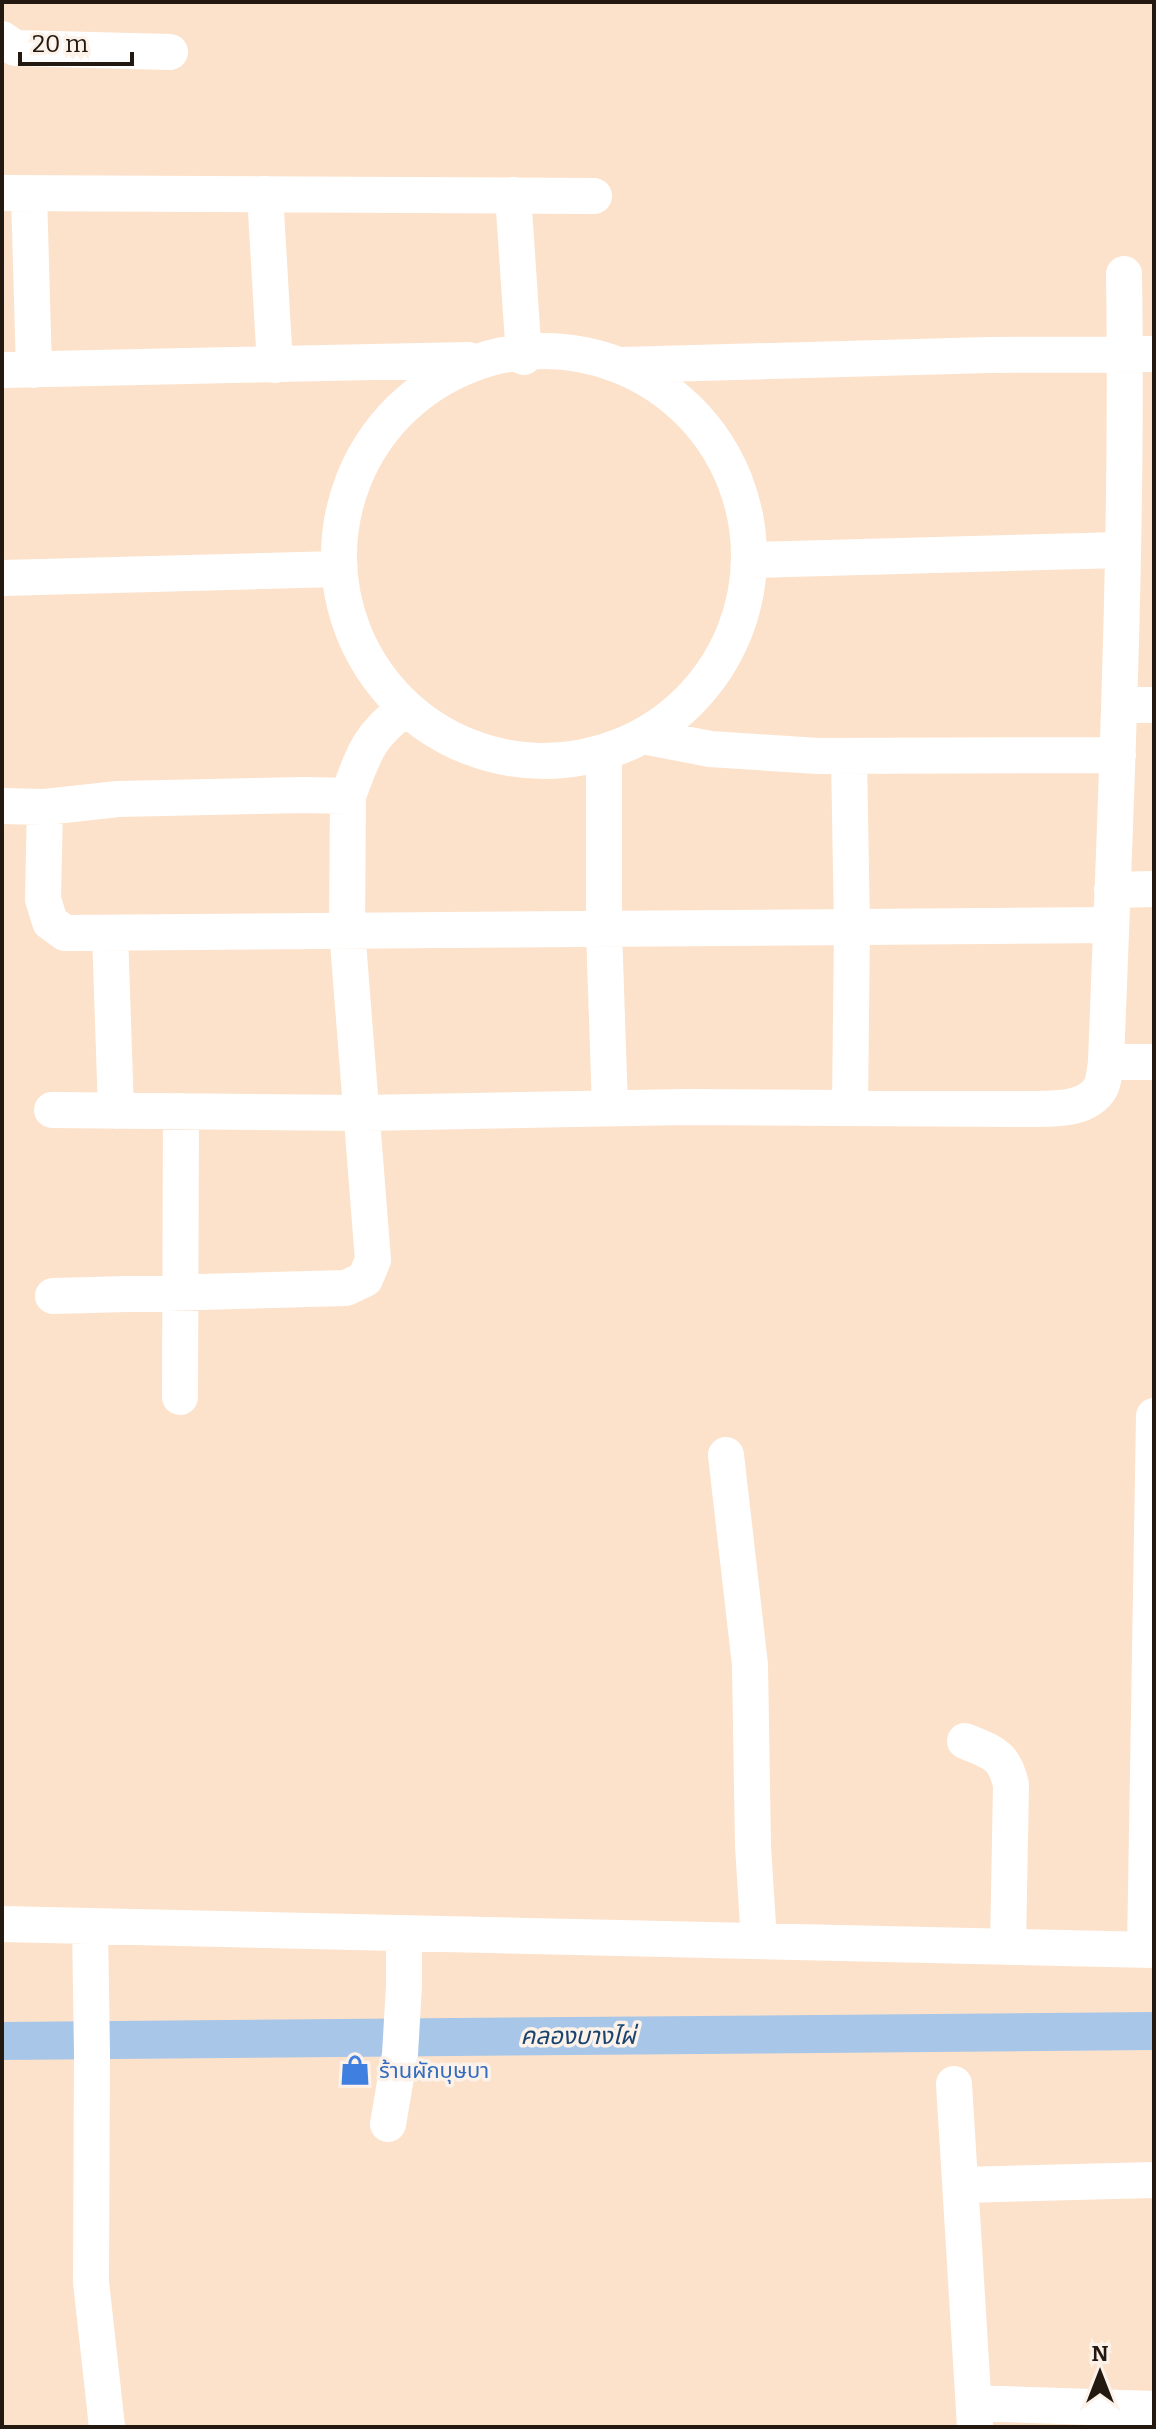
<svg xmlns="http://www.w3.org/2000/svg" width="1156" height="2429" viewBox="0 0 1156 2429" font-family="Bitter,'Noto Sans Thai',serif">
<rect width="100%" height="100%" fill="#fce2cb"/>
<g fill="none" stroke-linecap="round" stroke-linejoin="round">
<!-- canal -->
<path stroke="#a8c6e8" stroke-width="38" d="M2 2041 1154 2031"/>
<!-- minor -->
<path stroke="#fff" stroke-width="36" d="M2 39 15 48 170 52
M2 193 594 196
M29 193 34 370
M265 194 275 365
M513 195 524 357
M339 556a205 205 0 1 1 410 0a205 205 0 1 1-410 0Z
M622 365 989 355 1154 354
M2 370 468 360
M750 560 1122 550
M2 578 338 569
M1119 704 1154 705
M643 736 710 749 818 756 1118 755
M604 752V930L610 1108
M849 756 852 928 850 1108
M2 806 45 807 118 799 305 795 348 796C364 753 368 736 406 708
M45 807 43 899 50 922 65 933 1111 925
M1112 890 1154 889
M110 933 116 1111
M1106 1062H1154
M52 1110 363 1113 686 1107 1017 1109C1044 1108 1086 1114 1101 1087 1104 1080 1105 1069 1106 1062 1116 800 1128 537 1124 274
M53 1296 346 1288 365 1279 373 1260 347 930 348 796
M180 1397 181 1111
M726 1455 750 1665 753 1846 759 1941
M965 1741C993 1753 1004 1754 1011 1785L1008 1947
M2 1924 1154 1950
M90 1926 92 2053 91 2282 107 2427
M1145 1950 1154 1416
M954 2084 975 2427
M388 2124 400 2054 404 1986V1933
M962 2185 1154 2180
M974 2403 1154 2409"/>
</g>
<!-- icons -->
<defs>
<symbol id="shop-bare" viewBox="-9 -9 18 18"><path d="M-5-2.5h2.3a2.7 3.5 0 0 1 5.4 0H5L5.5 6h-11ZM-1.5-2.5h3a1.5 2.3 0 0 0-3 0Z" fill="#3f7fe0" stroke="#fcf2e9" stroke-width="2.5" paint-order="stroke"/></symbol>
</defs>
<g fill-rule="evenodd">
<use href="#shop-bare" x="333" y="2048" width="44" height="44"/>
</g>
<g text-anchor="middle" dominant-baseline="central" stroke-width="7" stroke-linejoin="round" paint-order="stroke">
<!-- shop labels -->
<g font-size="22" fill="#366cbe" stroke="#fcf2e9" text-anchor="start">
<text x="379" y="2070">ร้านผักบุษบา</text>
</g>
<!-- water labels -->
<g font-size="24" font-style="italic" fill="#194470" stroke="#fcf2e9">
<text x="578" y="2036">คลองบางไผ่</text>
</g>
</g>
<!-- border -->
<rect width="1156" height="2429" fill="none" stroke="#231911" stroke-width="8"/>
<!-- north arrow -->
<g transform="translate(1100 2373)" stroke="#fcf2e9" stroke-width="6" paint-order="stroke">
<path d="M0-6L14 30L0 20L-14 30Z" fill="#231911"/>
<text y="-12" font-size="22" font-weight="bold" text-anchor="middle" fill="#231911">N</text>
</g>
<!-- scale -->
<path d="M20 52v12h112v-12" fill="none" stroke="#231911" stroke-width="4"/>
<text x="32" y="52" font-size="24" fill="#231911" stroke="#fcf2e9" stroke-width="6" paint-order="stroke">20 m</text>
</svg>
